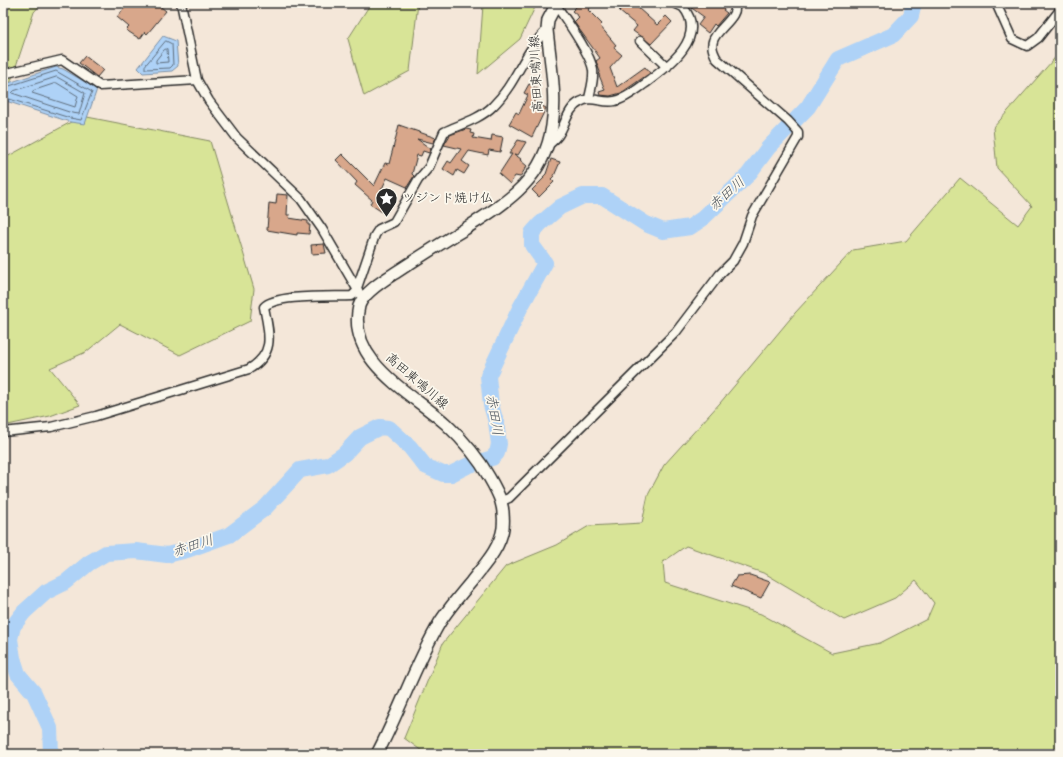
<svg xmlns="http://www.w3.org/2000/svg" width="1063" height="757" viewBox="0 0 1063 757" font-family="'Architects Daughter','Klee One',sans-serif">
<rect width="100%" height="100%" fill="#f4e7d9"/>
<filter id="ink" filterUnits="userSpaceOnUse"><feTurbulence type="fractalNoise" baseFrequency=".025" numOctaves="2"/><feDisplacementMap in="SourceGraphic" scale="8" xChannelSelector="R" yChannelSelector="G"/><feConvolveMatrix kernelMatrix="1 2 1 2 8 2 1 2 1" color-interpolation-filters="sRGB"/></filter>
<g filter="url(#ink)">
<!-- green -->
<path fill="#d8e497" stroke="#828861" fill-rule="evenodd" d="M3 3H42L34 12 6 96 3 98Z
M371 3H418L410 71 364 96 348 39Z
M465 3H537L520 39 478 74 483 5Z
M1060 52V754H426L404 738 443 643 506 566 557 545 589 526 642 523 648 495 664 465 720 403 795 313 853 250 906 241 960 178 1018 225 1032 206 997 168 993 128ZM686 546 766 574 844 620 895 598 916 580 934 603 927 619 880 643 832 653 761 614 665 583 663 562Z
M82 116 210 141 254 289 250 321 180 355 120 324 86 352 50 368 80 405 50 416 3 426V159Z"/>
<!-- water -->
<path fill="#aed2f7" stroke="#7a8fa5" d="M163 36 176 41 178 66 172 71 143 73 138 68Z
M56 67 63 69 97 89 85 124 70 122 3 100V85Z"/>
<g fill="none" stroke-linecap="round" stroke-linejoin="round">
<!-- shore -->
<path stroke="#5f6e7d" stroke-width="1" d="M166 41 172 44 173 65 170 68 145 69V66Z
M167 49 168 62 156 63V60L164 50Z
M57 77 85 93 79 114 72 113 12 93 14 91Z
M57 83 78 96 75 107 32 93 33 91Z
M3 88 56 71 92 92 81 120 70 118 3 97"/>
<!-- river -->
<path stroke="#aed2f7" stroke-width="16" d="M51 754 50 728 34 693 18 674 13 658 10 639 13 626 24 612 46 592 66 582 89 563 106 553 136 551 167 555 187 550 229 535 265 508 300 470 328 465 344 454 360 437 380 427 389 428 410 447 425 466 443 474H451L467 466 492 458 497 453 499 444 496 422 491 405 488 376 520 308 545 263 532 245V233L540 224 560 207 583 196H602L646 224 663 231 690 227 702 219 748 175 768 148 808 107 838 59 893 35 911 16 914 3"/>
</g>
<!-- building -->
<path fill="#d8a78b" stroke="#2b2b2b" d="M129 3H156L166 11 153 27 147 34 145 32 140 39 126 30 129 27 117 17Z
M580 3H595L588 10 602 24 600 26 616 45 614 48 622 55 610 68 617 87 645 67 650 73 621 93 610 96 600 95 599 92 605 90 599 75 600 72 596 61 600 58 574 22 579 17 572 11Z
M614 3H643L638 8 657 25 666 16 672 22 651 44 633 31 637 26 619 11 621 9Z
M689 3H729L723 10 727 13 716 26 714 24 708 33 698 25 704 17 689 6Z
M85 56 103 70 97 77 79 63Z
M529 84 539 90 533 101 546 108 532 137 509 124 516 112 519 114 528 95 524 93Z
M399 125 436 138 433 143 417 139 431 149 429 153 423 151 421 156 417 155 412 174 414 176 407 187 387 178 380 193 393 201 385 214 370 204 372 200 355 185 357 182 336 160 342 154 374 186 385 163 389 164Z
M466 129 471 130 470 133 474 134 473 138 491 141 492 135 503 137 500 152 489 150 488 155 469 151 462 161 469 166 464 174 457 170 454 176 443 169 448 161 451 163 461 149 444 145 450 135Z
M518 140 526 142 518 155 514 154 521 159 520 160 527 166 520 177 515 176 510 184 499 174 512 154H509Z
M551 159 560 162 554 176 551 179 554 182 539 197 532 190 544 178 543 177 546 174Z
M277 194 288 195 287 215H290L289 218 308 221V225H310L309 234 297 233V235L267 230 269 203 276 204Z
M324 244 326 253 312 254 311 245Z
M750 575 770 582 761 598 731 586 737 576Z"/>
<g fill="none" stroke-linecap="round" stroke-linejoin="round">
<defs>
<path id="street" d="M181 3 197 80 209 101 237 138 301 199 322 229 360 294
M674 3 683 7
M996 3 1012 39 1027 46 1038 38 1060 10
M556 5C566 20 591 54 593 70 594 80 591 89 589 98
M640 41 667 67
M3 74 62 60 100 86 197 80
M548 145C552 142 557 138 559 134 566 123 568 108 580 102 592 95 602 104 615 101 626 99 637 89 646 83 669 66 708 37 683 7L684 3
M357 288 375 235 379 229 394 222 418 180 429 167 444 132C461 124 480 119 493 106 516 84 524 51 547 30
M3 432 51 427 96 416 249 369C276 353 269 333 264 307 276 294 332 297 352 296L358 290
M502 501 509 498 676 332 720 274 733 261 743 243 752 216 798 137V132L788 121 717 59C714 54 711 47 713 41 716 29 741 16 734 3"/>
<path id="secondary" d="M377 754C400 711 415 664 440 622 449 608 460 595 471 582 483 566 500 549 503 528 505 506 500 496 489 477 478 457 462 439 446 424 412 393 346 362 359 306 363 293 384 280 395 273 418 258 441 243 465 229 507 202 544 180 552 126 557 96 550 60 547 30L548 20 557 3"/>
</defs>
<!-- street casing -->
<use href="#street" stroke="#2b2b2b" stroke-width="11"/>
<!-- secondary casing -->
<use href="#secondary" stroke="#2b2b2b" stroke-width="14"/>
<!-- street -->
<use href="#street" stroke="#fbf7ec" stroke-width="8"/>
<!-- secondary -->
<use href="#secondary" stroke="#fbf7ec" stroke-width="11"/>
</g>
</g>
<!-- icons -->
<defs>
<symbol id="sight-pin" viewBox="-11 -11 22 30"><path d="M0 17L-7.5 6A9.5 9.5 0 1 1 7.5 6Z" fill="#2b2b2b" stroke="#fbf7ec"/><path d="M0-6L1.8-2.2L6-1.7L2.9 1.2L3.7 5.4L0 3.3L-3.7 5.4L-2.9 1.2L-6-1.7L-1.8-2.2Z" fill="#fff"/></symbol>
</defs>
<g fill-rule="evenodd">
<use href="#sight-pin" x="374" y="186" width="25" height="34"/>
</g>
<g text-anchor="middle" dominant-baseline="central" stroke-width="3.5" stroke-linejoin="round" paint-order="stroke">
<!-- street labels -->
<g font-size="13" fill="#2b2b2b" stroke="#fbf7ec">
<text transform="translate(536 74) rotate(-93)">高田東鳴川線</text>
<text transform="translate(417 381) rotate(41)">高田東鳴川線</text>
</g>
<!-- poi labels -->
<g font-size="13" fill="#2b2b2b" stroke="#fbf7ec" text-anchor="start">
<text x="402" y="198">ツジンド焼け仏</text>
</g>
<!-- water labels -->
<g font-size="14" font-style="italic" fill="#4c555e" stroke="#fbf7ec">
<text transform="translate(727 194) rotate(-42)">赤田川</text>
<text transform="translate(494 415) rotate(80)">赤田川</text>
<text transform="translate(193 546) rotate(-18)">赤田川</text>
</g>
</g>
<!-- margin -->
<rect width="1063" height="757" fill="none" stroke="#fbf7ec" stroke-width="16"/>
<rect x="8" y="8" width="1047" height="741" fill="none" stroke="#2b2b2b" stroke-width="1.5" filter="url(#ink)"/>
</svg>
